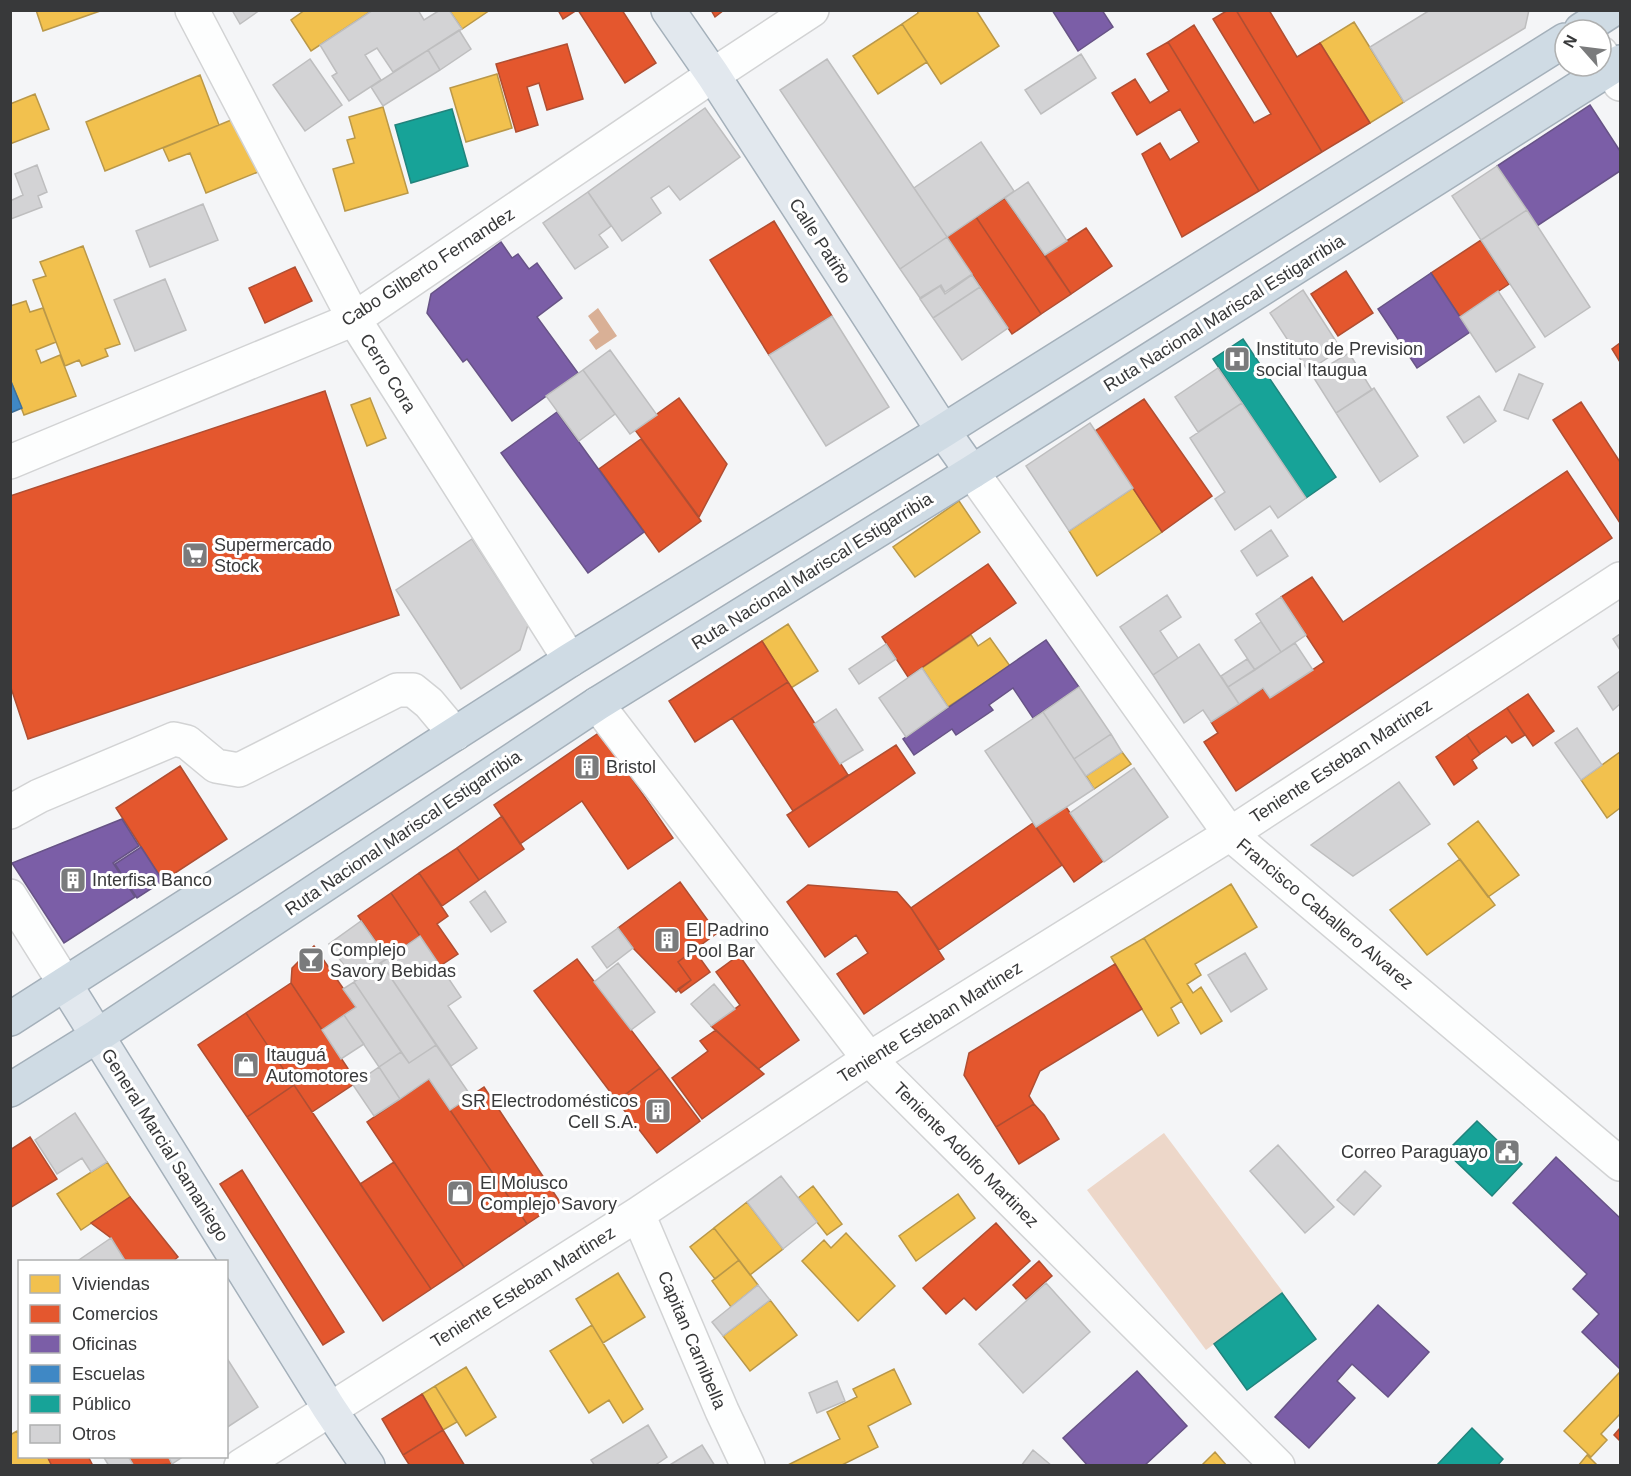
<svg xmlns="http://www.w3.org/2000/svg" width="1631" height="1476" viewBox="0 0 1631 1476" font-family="Helvetica,sans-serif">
<rect width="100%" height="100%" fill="#f4f5f7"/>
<!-- green -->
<path fill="#edd7c9" d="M1164 1133 1283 1292 1206 1350 1087 1190Z"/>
<!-- water -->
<path fill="#d9b096" d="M598 308 617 336 596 350 589 340 599 332 588 316Z"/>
<!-- homes -->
<path fill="#f2c14e" stroke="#ba9848" stroke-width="1.5" d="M36 10H103L43 31Z
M305 10H373L311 51 291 20Z
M449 10H490L462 29Z
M917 10H976L999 46 941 84 902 24 918 13Z
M1354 22 1404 102 1370 123 1320 43Z
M902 24 927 62 878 94 853 56Z
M497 74 512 128 466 142 450 88Z
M200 75 219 125 105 171 86 122Z
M35 94 49 129 10 144V104Z
M383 107 408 193 345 211 333 169 354 163 347 140 355 138 349 117Z
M236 118 258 172 206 193 190 153 169 161 163 148Z
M83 246 120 344 105 349 108 356 82 366 79 360 65 366 33 280 46 276 40 262Z
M26 301 30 312 43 308 56 342 36 350 41 363 60 355 76 396 24 415 10 379V306Z
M370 398 386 438 367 446 351 405Z
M1133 488 1162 532 1097 576 1069 531Z
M959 501 980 532 915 577 893 547Z
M788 624 818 671 791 688 762 641Z
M971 635 978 646 990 638 1010 666 948 707 922 668Z
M1122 752 1131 764 1094 789 1086 776Z
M1620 752V808L1607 818 1581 780Z
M1478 821 1519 875 1488 897 1448 844Z
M1460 859 1495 905 1427 955 1390 910Z
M1231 884 1257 927 1195 964 1201 975 1187 984 1193 993 1201 987 1222 1021 1201 1034 1144 938Z
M1144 938 1182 1001 1171 1008 1179 1023 1158 1036 1111 957Z
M107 1162 130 1197 81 1230 57 1194Z
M813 1186 842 1224 827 1235 798 1198Z
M958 1194 975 1218 916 1261 899 1236Z
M747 1202 783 1249 750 1275 714 1228Z
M714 1228 739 1260 715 1279 690 1247Z
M846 1233 895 1286 858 1321 802 1261 824 1240 831 1248Z
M739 1260 758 1285 731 1307 712 1281Z
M618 1273 645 1317 603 1343 576 1299Z
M770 1300 797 1335 750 1371 723 1336Z
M592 1325 643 1409 623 1423 609 1400 589 1413 550 1351Z
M466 1367 496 1417 466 1436 435 1386Z
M894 1369 911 1404 868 1426 878 1447 840 1466H786L840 1439 827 1412 857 1397 853 1389Z
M1620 1372V1414L1601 1434 1607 1440 1591 1457 1564 1431Z
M435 1386 457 1422 443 1430 422 1394Z
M17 1431 20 1436V1456H47L52 1466H10V1435Z
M1215 1452 1227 1466H1201Z
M1587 1455 1598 1466H1578Z"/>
<!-- shops -->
<path fill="#e4572e" stroke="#b04e32" stroke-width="1.5" d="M558 10H577L563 19Z
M578 10H622L656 63 625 83Z
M711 10H724L715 17Z
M1228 10H1236L1322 152 1259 191 1168 42 1194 25 1254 123 1271 114 1213 19Z
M1236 10H1269L1297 57 1320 43 1370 123 1322 152Z
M1168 42 1259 191 1182 237 1142 154 1160 143 1170 160 1199 142 1180 109 1137 135 1112 93 1135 79 1150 103 1169 91 1147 54Z
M567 44 583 99 547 110 539 83 527 87 538 125 516 132 496 64Z
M1005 198 1071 294 1041 314 976 217Z
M976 217 1041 314 1012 334 947 237Z
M774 221 832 316 769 355 710 260Z
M1086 228 1112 266 1071 294 1045 255Z
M1481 240 1509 284 1460 317 1431 273Z
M295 267 312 301 265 323 249 288Z
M1346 271 1373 313 1338 336 1311 294Z
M1620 343V362L1612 349Z
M325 391 399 615 28 739 10 685V496Z
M679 398 727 464 699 517 635 430Z
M1144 399 1212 496 1162 532 1095 431Z
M1581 402 1620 462V523L1553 420Z
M641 439 701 521 659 552 599 469Z
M1567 471 1612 538 1236 791 1204 742 1218 733 1211 722 1263 688 1270 698 1324 662 1281 597 1312 577 1343 622Z
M988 564 1016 603 908 677 882 637Z
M762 641 788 682 695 742 669 701Z
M788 682 848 775 793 811 732 718Z
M1528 694 1554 731 1533 746 1507 708Z
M1507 708 1525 735 1512 743 1506 736 1480 754 1467 735Z
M600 732 673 838 628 869 582 801 520 844 494 805Z
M1467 735 1480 754 1472 760 1477 768 1454 785 1436 757Z
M896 745 915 773 809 847 787 815Z
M180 766 227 839 163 881 116 808Z
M1066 807 1103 861 1074 882 1036 827Z
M502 816 524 849 479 880 457 848Z
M1033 823 1062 865 939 950 911 908Z
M457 848 479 880 442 906 419 873Z
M419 873 448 916 437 924 458 954 440 966 391 893Z
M680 882 717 933 678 962 691 980 676 992 633 948 618 928Z
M808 885 897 892 911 908 944 959 864 1014 837 974 868 953 856 935 825 957 787 902Z
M391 893 420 936 387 958 358 916Z
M314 946 356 1007 322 1030 291 983 292 968Z
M694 950 710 972 681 993 678 989 691 980 678 962Z
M739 955 799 1040 758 1069 711 1026 740 1005 716 972Z
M577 959 660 1068 617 1101 534 991Z
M1115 964 1142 1009 1040 1071 1029 1096 1034 1104 996 1127 964 1075 969 1053Z
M291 983 357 1082 312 1112 246 1013Z
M246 1013 294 1085 247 1117 198 1045Z
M716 1030 764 1074 702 1119 672 1078 708 1051 700 1041Z
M660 1068 700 1121 657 1153 617 1101Z
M429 1079 527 1224 464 1267 367 1122Z
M294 1085 431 1289 383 1321 247 1117Z
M484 1087 560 1202 527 1224 450 1110Z
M1034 1104 1044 1115 1059 1139 1019 1164 996 1127Z
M30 1137 57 1179 10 1208V1150Z
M394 1162 464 1267 431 1289 360 1184Z
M242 1170 344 1332 323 1345 220 1184Z
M130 1197 178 1257 172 1262H126L111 1238 91 1223Z
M996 1223 1030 1261 976 1310 964 1298 946 1314 923 1288Z
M1039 1261 1052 1276 1026 1299 1013 1285Z
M422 1394 443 1430 403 1455 382 1419Z
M1620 1428V1441L1614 1435Z
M443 1430 465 1466H410L403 1455Z
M47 1456H88L93 1466H52Z
M128 1456H168L172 1464 134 1466Z"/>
<!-- offices -->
<path fill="#7b5ea7" stroke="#675386" stroke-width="1.5" d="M1052 10H1102L1113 27 1078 51Z
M1590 105 1620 151V171L1537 226 1497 166Z
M501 242 512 258 518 254 529 269 537 263 562 298 537 317 578 373 512 421 467 359 463 362 427 313 431 294Z
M1431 273 1470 332 1417 368 1378 309Z
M557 412 644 532 588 573 501 453Z
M1046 640 1079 687 1033 718 1013 688 989 705 993 710 968 727 956 735 952 729 914 755 903 739Z
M122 819 139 846 113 863 135 897 64 943 12 863Z
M141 847 163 881 137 898 115 864Z
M1556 1157 1620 1218V1369L1582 1332 1599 1314 1573 1289 1587 1274 1513 1203Z
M1378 1305 1429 1352 1388 1397 1352 1364 1337 1381 1355 1398 1309 1448 1275 1417Z
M1137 1371 1187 1426 1144 1466H1088L1063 1438Z"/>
<!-- schools -->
<path fill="#3f88c5" stroke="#3d709b" stroke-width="1.5" d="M10 379 22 408 10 413Z"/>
<!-- public -->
<path fill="#17a398" stroke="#21837c" stroke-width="1.5" d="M452 109 468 166 411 183 395 125Z
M1243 339 1336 477 1306 498 1213 359Z
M1477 1121 1522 1164 1492 1196 1446 1152Z
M1282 1293 1316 1339 1247 1390 1214 1344Z
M1472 1428 1503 1459 1497 1466H1436Z"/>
<!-- building -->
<path fill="#d3d3d5" stroke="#bebebf" stroke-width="1.5" d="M232 10H260L240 24Z
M373 10H418L424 20 440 10H449L462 29 393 72 377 48 365 55 381 80 349 101 332 76 337 73 320 45Z
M1430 10H1529L1525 28 1404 102 1370 47Z
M459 30 471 49 440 70 428 50Z
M428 50 440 70 383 106 371 87Z
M1081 54 1096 78 1041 114 1025 90Z
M310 59 342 105 305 131 273 85Z
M827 59 947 237 900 269 780 90Z
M705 108 740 157 680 200 669 186 651 198 661 213 622 241 588 192Z
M981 142 1014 191 947 237 914 188Z
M37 165 47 192 38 196 42 207 11 219 10 201 23 195 15 174Z
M1497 166 1527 210 1481 240 1452 196Z
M1028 182 1067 241 1045 255 1005 198Z
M588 192 611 226 599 235 608 247 575 269 543 223Z
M203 204 218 240 150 267 136 231Z
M1527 210 1590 307 1545 337 1481 240Z
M947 237 972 274 945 292 941 285 920 298 900 269Z
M972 275 980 287 933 318 920 299 940 286 945 294Z
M165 279 186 330 135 351 114 300Z
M980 287 1008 328 962 360 933 318Z
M1303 290 1341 349 1308 371 1270 313Z
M1498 291 1535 347 1496 372 1460 317Z
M832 316 889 407 826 446 769 355Z
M610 350 657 415 630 434 583 370Z
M1349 353 1372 390 1336 413 1312 375Z
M1218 368 1242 403 1198 432 1175 397Z
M583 370 615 414 579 441 546 396Z
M1519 374 1543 384 1528 419 1504 410Z
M1374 388 1418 456 1380 482 1336 413Z
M1479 396 1496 421 1464 443 1447 417Z
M1242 403 1306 498 1278 518 1270 506 1235 530 1215 499 1225 492 1190 438Z
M1090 423 1133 488 1069 531 1026 466Z
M1271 530 1288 556 1257 576 1241 551Z
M472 539 528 625 520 650 461 689 396 590Z
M1167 595 1181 617 1160 631 1178 658 1153 675 1120 627Z
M1281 597 1306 635 1281 652 1256 614Z
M1261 622 1281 652 1255 670 1235 640Z
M1620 634V650L1613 639Z
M1295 643 1313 670 1270 698 1263 688 1239 704 1228 687Z
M886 644 896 659 859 684 849 669Z
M1199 644 1239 704 1211 722 1203 710 1184 723 1153 675Z
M1247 659 1255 670 1228 687 1221 676Z
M922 668 948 707 906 737 879 698Z
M1620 671V704L1613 710 1598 687Z
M1079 687 1111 734 1074 759 1043 712Z
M836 709 863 750 840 764 814 724Z
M1043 712 1094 789 1036 827 985 751Z
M1577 728 1602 765 1581 780 1555 743Z
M1111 734 1122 752 1086 776 1074 759Z
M1134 768 1168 817 1104 862 1070 813Z
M1399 782 1430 824 1353 876 1311 845Z
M485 891 506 922 491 932 470 902Z
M361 921 387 958 355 981 329 944Z
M618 928 633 948 607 968 592 947Z
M420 936 461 997 448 1006 477 1048 451 1066 381 963Z
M1245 953 1267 989 1231 1012 1208 975Z
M381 963 436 1045 409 1063 354 982Z
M618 963 655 1012 631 1030 594 982Z
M354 982 401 1052 379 1067 344 1015 356 1007 343 989Z
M714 984 735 1009 711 1026 691 1004Z
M344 1015 364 1044 341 1059 322 1030Z
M436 1045 471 1096 450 1110 429 1079 400 1099 379 1067 401 1052 409 1063Z
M379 1067 400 1099 374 1116 353 1085Z
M75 1113 107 1162 91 1172 82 1158 57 1174 35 1140Z
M1278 1145 1334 1207 1305 1233 1250 1171Z
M1365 1171 1381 1186 1354 1215 1337 1200Z
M781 1176 817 1222 783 1249 747 1202Z
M111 1238 126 1262H76Z
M1046 1283 1090 1332 1023 1393 979 1344Z
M758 1285 770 1300 723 1336 712 1322Z
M228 1360 258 1407 226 1428V1361Z
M837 1381 845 1401 817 1413 809 1393Z
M648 1425 667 1457 654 1466H595L591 1460Z
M702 1445 715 1466H668L699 1447Z
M1033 1450 1052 1466H1021Z
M103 1456H128L134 1466H109Z
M168 1456H184L172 1464Z"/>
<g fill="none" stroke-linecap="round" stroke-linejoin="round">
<defs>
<path id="minor" d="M192 10 354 319 570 660
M1601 53 1620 84
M10 462 354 319 713 75 812 10
M972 472 1230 834 1620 1164
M597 704 869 1059 1278 1466
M10 812 39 796 174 739 187 742 216 766 239 770 397 690H413L429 703 455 734
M10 896 65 984
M638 1214 722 1411 748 1466
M241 1466 638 1214 869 1059 1230 834 1620 579"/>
<path id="major" d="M668 10 713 75 943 431 972 472
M65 984 329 1408 368 1466"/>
<path id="highway" d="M1581 30 1612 10
M10 1019 570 660 943 431 1565 40
M10 1090 97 1036 597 704 972 472 1620 62"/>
</defs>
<!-- minor casing -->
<use href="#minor" stroke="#d2d3d4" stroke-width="36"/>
<!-- major casing -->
<use href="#major" stroke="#a4b0ba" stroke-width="36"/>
<!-- highway casing -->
<use href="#highway" stroke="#a4b0ba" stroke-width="36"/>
<!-- minor -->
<use href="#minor" stroke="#fdfefe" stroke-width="33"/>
<!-- major -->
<use href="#major" stroke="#e2e8ee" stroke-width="33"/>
<!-- highway -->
<use href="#highway" stroke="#cfdbe4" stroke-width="33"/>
</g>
<!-- icons -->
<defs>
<symbol id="hospital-square" viewBox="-11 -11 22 22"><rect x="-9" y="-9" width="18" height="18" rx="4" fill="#7a7b7c" stroke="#fff"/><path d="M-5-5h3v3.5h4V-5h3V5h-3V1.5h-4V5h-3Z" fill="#fff"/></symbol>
<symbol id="supermarket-square" viewBox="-11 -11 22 22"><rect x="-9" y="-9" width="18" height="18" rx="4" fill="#7a7b7c" stroke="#fff"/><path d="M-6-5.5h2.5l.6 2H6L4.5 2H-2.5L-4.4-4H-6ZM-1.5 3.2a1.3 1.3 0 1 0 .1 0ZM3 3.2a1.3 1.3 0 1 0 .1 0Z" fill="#fff"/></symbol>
<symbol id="building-square" viewBox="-11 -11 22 22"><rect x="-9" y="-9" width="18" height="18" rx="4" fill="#7a7b7c" stroke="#fff"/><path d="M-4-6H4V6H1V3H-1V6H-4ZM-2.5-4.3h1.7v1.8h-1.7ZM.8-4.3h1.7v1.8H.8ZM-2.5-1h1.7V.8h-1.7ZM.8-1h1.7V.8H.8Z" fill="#fff"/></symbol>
<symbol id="bar-square" viewBox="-11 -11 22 22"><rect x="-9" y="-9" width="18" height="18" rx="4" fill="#7a7b7c" stroke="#fff"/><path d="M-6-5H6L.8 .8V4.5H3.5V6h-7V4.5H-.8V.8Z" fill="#fff"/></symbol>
<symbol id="shop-square" viewBox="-11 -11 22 22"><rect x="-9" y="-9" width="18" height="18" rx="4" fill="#7a7b7c" stroke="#fff"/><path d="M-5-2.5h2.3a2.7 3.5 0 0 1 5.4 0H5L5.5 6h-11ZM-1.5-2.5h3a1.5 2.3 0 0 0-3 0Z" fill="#fff"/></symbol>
<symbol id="civic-square" viewBox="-11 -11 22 22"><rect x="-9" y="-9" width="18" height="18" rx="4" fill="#7a7b7c" stroke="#fff"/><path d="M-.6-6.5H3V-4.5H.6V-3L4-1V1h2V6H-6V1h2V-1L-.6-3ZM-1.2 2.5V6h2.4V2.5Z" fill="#fff"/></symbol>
</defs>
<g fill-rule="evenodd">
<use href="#hospital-square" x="1222" y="344" width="30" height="30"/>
<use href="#supermarket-square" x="180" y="540" width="30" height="30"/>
<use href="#building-square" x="572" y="752" width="30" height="30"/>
<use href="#building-square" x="58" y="865" width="30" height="30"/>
<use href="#building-square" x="652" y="925" width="30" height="30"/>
<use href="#bar-square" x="296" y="945" width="30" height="30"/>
<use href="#shop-square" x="231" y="1050" width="30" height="30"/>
<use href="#building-square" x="643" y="1096" width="30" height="30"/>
<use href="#civic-square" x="1492" y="1137" width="30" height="30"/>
<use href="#shop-square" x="445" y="1178" width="30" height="30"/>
</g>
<g text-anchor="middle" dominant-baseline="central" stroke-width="6" stroke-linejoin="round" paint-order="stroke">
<!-- street labels -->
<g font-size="18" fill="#38393a" stroke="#fff">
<text transform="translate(820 241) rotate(57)">Calle Patiño</text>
<text transform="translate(428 267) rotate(-33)">Cabo Gilberto Fernandez</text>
<text transform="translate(1224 313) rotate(-32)">Ruta Nacional Mariscal Estigarribia</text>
<text transform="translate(388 373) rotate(58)">Cerro Cora</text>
<text transform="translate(812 571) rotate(-32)">Ruta Nacional Mariscal Estigarribia</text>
<text transform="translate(1341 761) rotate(-33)">Teniente Esteban Martinez</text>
<text transform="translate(403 833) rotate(-34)">Ruta Nacional Mariscal Estigarribia</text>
<text transform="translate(1325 914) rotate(40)">Francisco Caballero Alvarez</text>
<text transform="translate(930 1022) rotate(-32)">Teniente Esteban Martinez</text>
<text transform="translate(165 1145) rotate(58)">General Marcial Samaniego</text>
<text transform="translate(966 1155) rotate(45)">Teniente Adolfo Martinez</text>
<text transform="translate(523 1287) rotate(-32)">Teniente Esteban Martinez</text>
<text transform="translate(692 1340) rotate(67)">Capitan Carnibella</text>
</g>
<!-- poi labels -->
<g font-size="18" fill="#38393a" stroke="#fff" text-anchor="start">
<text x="1256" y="349">Instituto de Prevision<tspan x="1256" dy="21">social Itaugua</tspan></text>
<text x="214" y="545">Supermercado<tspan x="214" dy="21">Stock</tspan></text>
<text x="606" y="767">Bristol</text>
<text x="92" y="880">Interfisa Banco</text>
<text x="686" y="930">El Padrino<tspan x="686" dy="21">Pool Bar</tspan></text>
<text x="330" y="950">Complejo<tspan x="330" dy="21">Savory Bebidas</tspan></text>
<text x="266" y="1055">Itauguá<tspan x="266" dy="21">Automotores</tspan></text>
<text x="638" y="1101" text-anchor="end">SR Electrodomésticos<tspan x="638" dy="21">Cell S.A.</tspan></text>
<text x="1488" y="1152" text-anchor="end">Correo Paraguayo</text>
<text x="480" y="1183">El Molusco<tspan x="480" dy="21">Complejo Savory</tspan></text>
</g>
</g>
<!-- border -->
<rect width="1631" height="1476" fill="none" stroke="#38393a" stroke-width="24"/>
<!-- legend -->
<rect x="18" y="1260" width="210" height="198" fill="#ffffff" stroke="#afb0b0" stroke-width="1.5"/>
<rect x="30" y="1275" width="30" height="18" fill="#f2c14e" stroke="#afb0b0" stroke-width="1.5"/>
<text x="72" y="1290" font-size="18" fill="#38393a">Viviendas</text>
<rect x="30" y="1305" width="30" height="18" fill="#e4572e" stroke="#afb0b0" stroke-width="1.5"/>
<text x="72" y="1320" font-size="18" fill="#38393a">Comercios</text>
<rect x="30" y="1335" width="30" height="18" fill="#7b5ea7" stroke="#afb0b0" stroke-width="1.5"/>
<text x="72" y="1350" font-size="18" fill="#38393a">Oficinas</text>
<rect x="30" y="1365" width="30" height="18" fill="#3f88c5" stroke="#afb0b0" stroke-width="1.5"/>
<text x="72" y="1380" font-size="18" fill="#38393a">Escuelas</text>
<rect x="30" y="1395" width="30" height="18" fill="#17a398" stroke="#afb0b0" stroke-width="1.5"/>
<text x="72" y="1410" font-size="18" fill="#38393a">Público</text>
<rect x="30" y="1425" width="30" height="18" fill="#d3d3d5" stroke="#afb0b0" stroke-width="1.5"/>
<text x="72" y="1440" font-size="18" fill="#38393a">Otros</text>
<!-- north arrow -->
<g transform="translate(1583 48) rotate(298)"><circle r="28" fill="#ffffff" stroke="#afb0b0" stroke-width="1.5"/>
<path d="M0-4.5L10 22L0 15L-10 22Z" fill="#7a7b7c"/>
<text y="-9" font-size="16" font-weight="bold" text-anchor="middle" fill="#38393a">N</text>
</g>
</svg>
